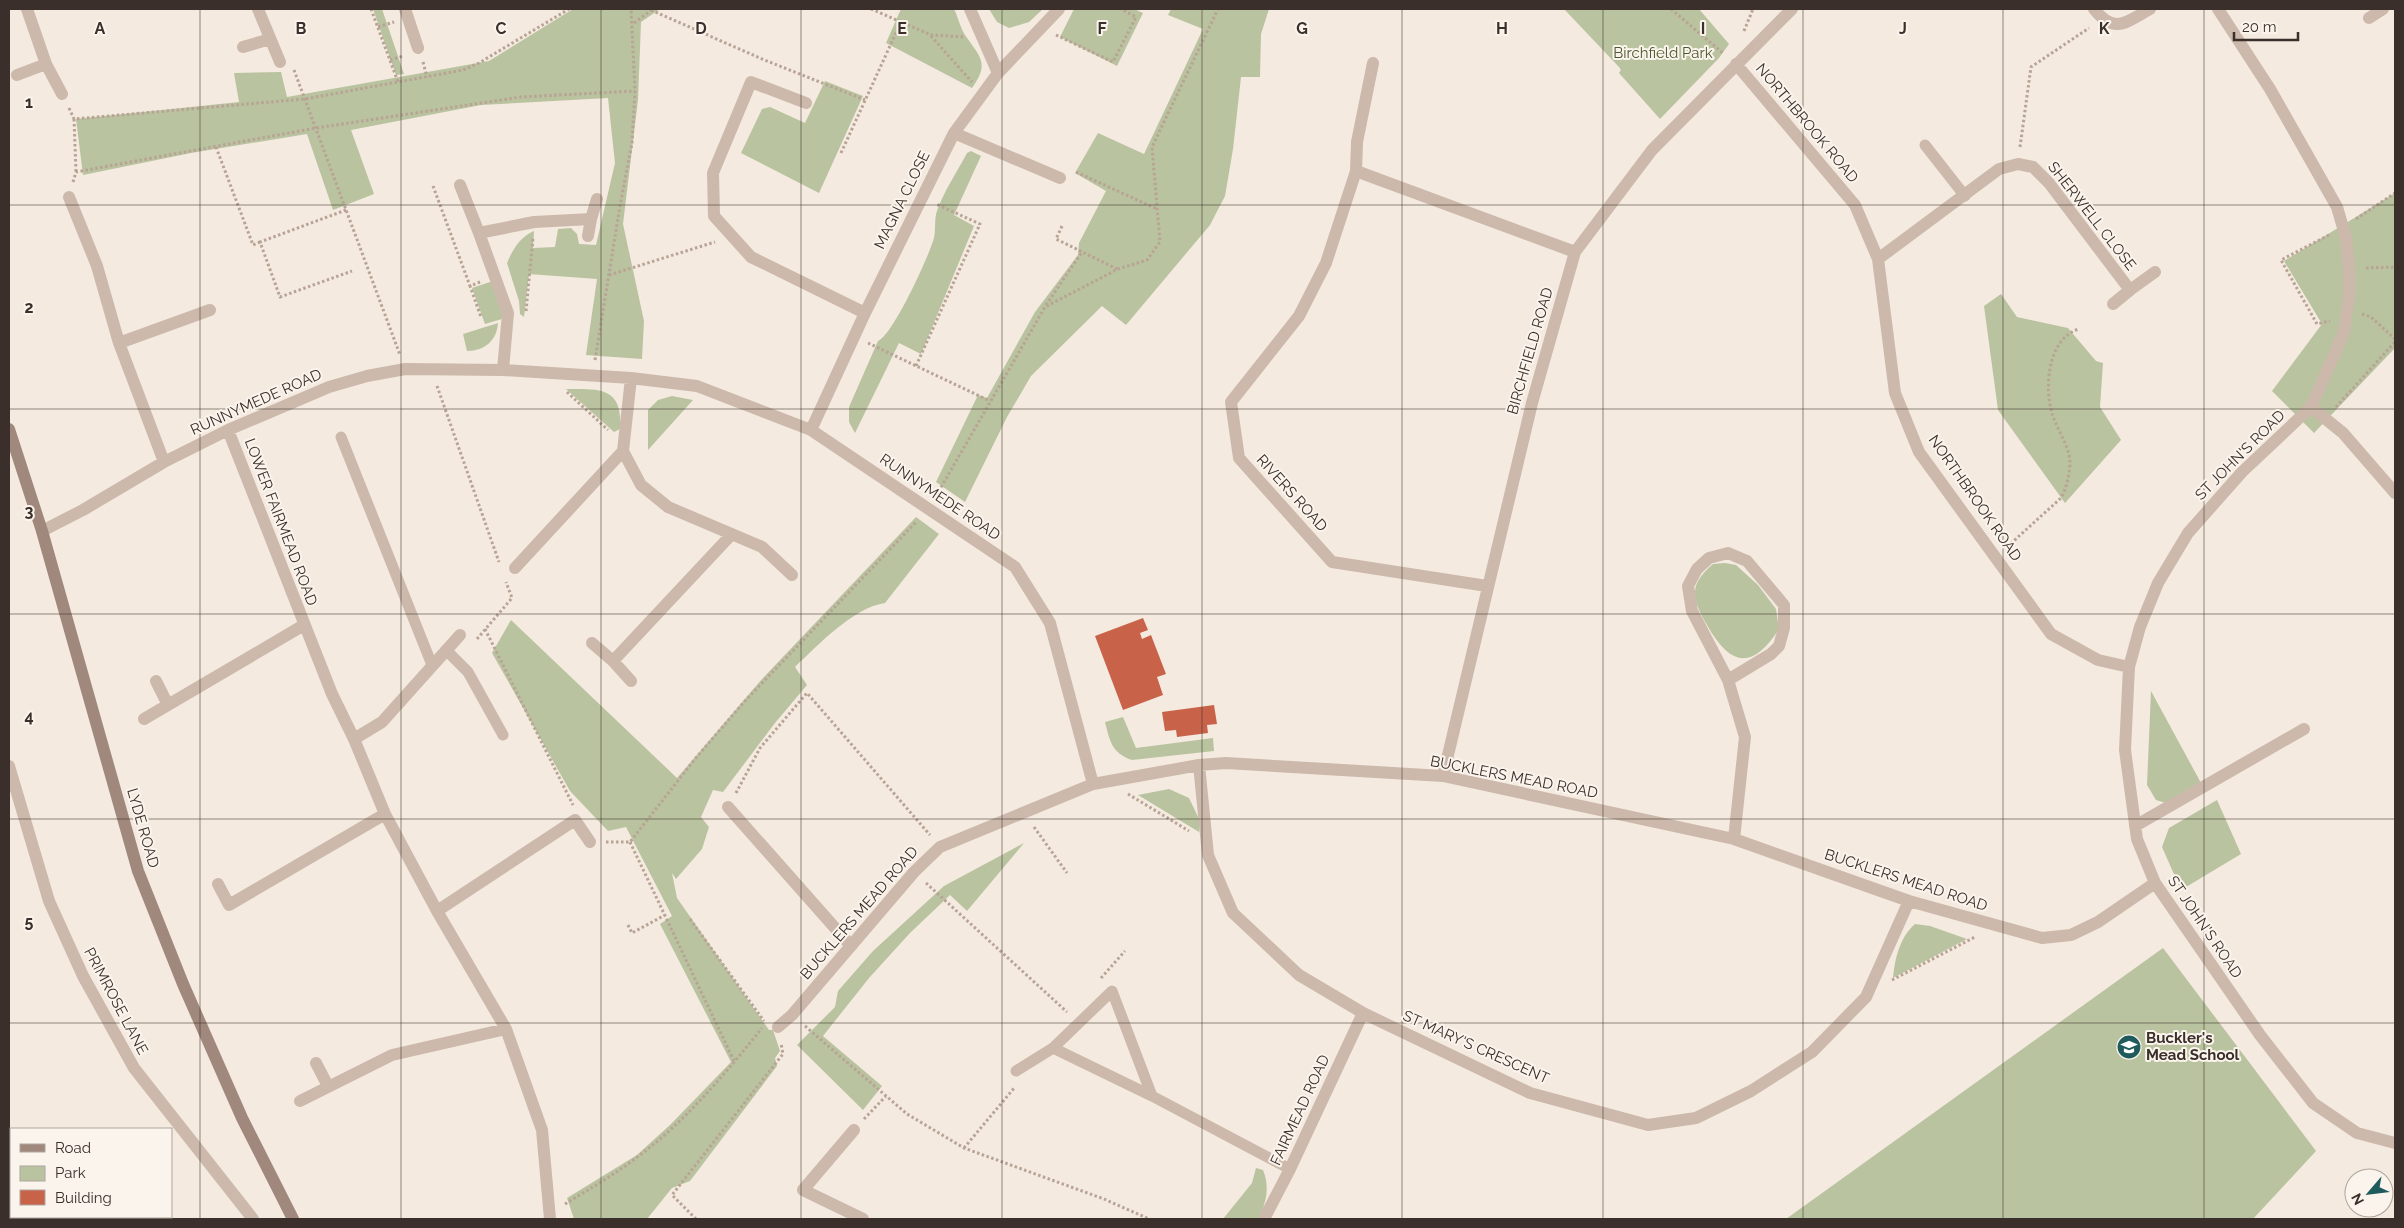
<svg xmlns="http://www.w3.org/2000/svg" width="2404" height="1228" viewBox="0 0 2404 1228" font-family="Raleway,sans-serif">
<rect width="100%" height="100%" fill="#f4eae0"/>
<!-- green -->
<path fill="#b9c39f" d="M373 9H382L404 74 396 75Z
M573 9H660L641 22 638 100 623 224 644 321 642 359 586 355 597 279 529 274 524 317 520 314 519 301 507 263C513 249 520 237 534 231L533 248 555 247 558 229 571 228 577 234 579 244 596 245 615 163 608 98 481 105 351 130 374 194 333 210 307 134 191 153 83 175 76 119 239 102 234 73 281 72 287 97 489 61Z
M901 9H954C958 17 960 27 965 35 980 57 990 63 972 88L886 43Z
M989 9H1043L1029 22 1009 28 997 22Z
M1074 9H1134L1143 13 1117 66 1060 37Z
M1171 9H1269L1261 34 1260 77H1241L1233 149 1225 196 1210 225 1126 325 1102 306 1031 376 1007 417 965 502 936 482 978 395 987 398 1035 312 1078 255 1079 243 1106 191 1075 173 1098 133 1144 154 1203 29 1168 15Z
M1564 9H1699L1729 44 1719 58 1660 119 1619 73 1621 70 1619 67Z
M825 81 863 96 819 193 741 153 762 109 770 107 805 123Z
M971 151 981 156 954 215 974 226 921 354 899 343 855 433 849 422V407L878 341C893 335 929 256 934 238 936 229 934 219 937 211 944 191 957 172 967 153Z
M2395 193V348L2314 433 2272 391 2322 324 2284 261Z
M493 281 503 312 502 319 485 324 472 288Z
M2001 294 2017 317 2068 328 2096 361 2103 363 2100 407 2121 440 2065 503 1998 410 1984 306Z
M498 323C497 340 485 351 467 351L463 334Z
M566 389C599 389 623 386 620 429L614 432Z
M672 396 693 400 648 450V410L658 400Z
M916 517 939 534 885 603C854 607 817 646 795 667L807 685 775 723 723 792 713 790 701 817 709 827 702 849 676 879 672 873 677 898 769 1030H773L780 1051 775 1058 777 1066 690 1181 672 1188 647 1219H574L567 1198 637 1155 671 1124 731 1062 660 924 672 916 626 827 608 831 570 791 492 653 511 620 677 778 762 679Z
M1725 563 1736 565 1758 585 1776 609 1779 629C1752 671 1730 666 1707 625 1701 615 1695 604 1695 592 1695 581 1705 571 1713 564Z
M2151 691 2201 783 2169 804 2156 800 2147 785Z
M1123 717 1136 748 1213 738 1214 751 1132 760C1112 753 1110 742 1105 722Z
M1169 789 1189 798 1200 821 1199 832 1138 795Z
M2217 800 2241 854 2181 890 2162 847 2169 828Z
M1024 843 967 911 950 895 910 933 869 978 823 1036 882 1086 863 1110 797 1045 835 1007 838 991 873 951 944 886Z
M1915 924 1930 926 1967 939 1893 978C1895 958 1900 937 1915 924Z
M2163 948 2316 1151 2253 1219H1786Z
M1256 1168 1263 1170C1270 1187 1266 1201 1260 1217L1258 1219H1223L1252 1183Z"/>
<!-- building -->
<path fill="#c8634a" d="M1143 618 1148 630 1140 633 1142 639 1151 635 1166 674 1157 677 1163 695 1123 710 1095 636Z
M1214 705 1217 724 1207 725 1208 733 1177 737 1176 730 1165 731 1162 712Z"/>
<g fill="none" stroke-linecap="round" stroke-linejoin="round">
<!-- path -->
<path stroke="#b8a395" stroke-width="3" stroke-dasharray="2.5 2.5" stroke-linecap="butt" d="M371 9 398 82
M871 9 931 35 965 37
M1671 9 1724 54
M651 10 762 59 865 100
M634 23 653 9
M378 27 394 22
M1744 31 1753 9
M1056 35 1113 62 1136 17 1121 9
M931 36 972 82
M390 60 403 56
M423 62 427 77
M294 70 400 355
M69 108 74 119 305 99 463 70 479 63 569 9
M74 119 76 172
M216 147 253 245 260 242
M2020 147 2031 67 2089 28
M841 153 901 22
M1076 172 1157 209
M73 182 76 172 316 128 521 97 635 91
M433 186 470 286
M346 210 260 242 280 297 352 271
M2356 219 2395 193
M1062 226 1056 239 1117 269
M2329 235 2281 260 2317 324 2330 321
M2366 268 2395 267
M609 275 715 242
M480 282 470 286 481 317
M1046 305 1082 252
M526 311 533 238
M2362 314 2371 317 2395 339
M868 343 990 401
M595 360 620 206 632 143 635 91 631 9
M916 366 980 224 936 204
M437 386 499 562
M567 392 608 430
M2336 407 2395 342
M936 496 1045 307 1118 269 1147 260 1160 242 1152 147 1218 9
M2007 547 2061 498C2067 487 2070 473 2070 461 2069 445 2056 428 2052 413 2044 387 2048 338 2079 329
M485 629 573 805
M477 639 512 598 506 582
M736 793 760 748 807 693 930 835
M1128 794 1189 831
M1034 827 1067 873
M606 842H630L695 759 744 702 917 521
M630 842 735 1063
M926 883 1067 1012
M690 919 764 1021
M628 925 632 933 665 915
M1101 978 1125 951
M1892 980 1975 937
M805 1026 907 1114 964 1148 1104 1199 1149 1219
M864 1119 886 1096
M964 1148 1015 1087
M565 1204C589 1189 614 1175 636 1158 684 1123 725 1074 762 1028
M696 1219 672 1195 783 1054 781 1043"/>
<!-- lane -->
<path stroke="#ccb9ab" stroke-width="11" d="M1925 145 1965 196
M341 437 432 665
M446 650 468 672 503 735
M1053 1048 1112 991 1152 1096
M1016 1071 1053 1048 1152 1096 1290 1169"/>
<!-- street -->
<path stroke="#ccb9ab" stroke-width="12" d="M27 9 46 64 62 94
M258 9 280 62
M405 9 418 48
M970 9 998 73
M2094 9C2115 35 2126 22 2150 9
M2218 9 2270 89 2337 207 2346 238 2349 268V297L2344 332 2311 407 2242 472 2188 533 2158 583 2140 627 2129 667 2125 750 2137 839 2155 883 2260 1035 2313 1103 2357 1133 2395 1143
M2369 18 2383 9
M243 47 270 39
M1736 64 1855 205 1878 259 1895 393 1919 452 2051 634 2098 660 2129 667
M17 75 46 64
M806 103 751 82 713 173 714 216 751 257 865 313
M954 133 1060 178
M1356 171 1357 142 1373 63
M460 185 479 233
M69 197 97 266 119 343 164 462
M588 236 591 219
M1878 259 1999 169 2018 164 2033 167 2049 183 2130 290 2155 272
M2113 304 2130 290
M119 343 210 310
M503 370 508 313 479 233 534 222 591 219 597 199
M631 378 623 451 641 485 668 507 762 547 792 575
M2311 407 2343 433 2395 493
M228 430 332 694 354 739 385 814 437 911 506 1029 542 1130 550 1219
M811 430 865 313 954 133 998 73 1059 9
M42 531 83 510 164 462 228 430 329 387 367 376 405 369 503 370 631 378 697 386 811 430 1015 567 1050 623 1093 784
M515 568 623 451
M1487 586 1332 562 1239 458 1231 402 1299 316 1326 263 1356 171 1575 252
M592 643 613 661
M1728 680 1771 654 1779 646 1784 628V605L1747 561 1728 553 1709 558 1697 569 1688 586 1692 611 1728 680 1745 737 1734 839
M156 681 168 705
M631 681 613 661 731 535
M144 719 304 625
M354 739 382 722 460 635
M1199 765 1208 855 1233 913 1299 975 1363 1013 1530 1093 1648 1125 1696 1118 1751 1091 1812 1052 1866 997 1909 901
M9 766 49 901 83 976 134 1068 253 1219
M1443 776 1532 403 1575 252 1652 150 1792 9
M728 807 851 946
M2135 826 2304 729
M218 884 229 905 385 814
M437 911 575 820 590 842
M778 1027 792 1015 914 872 940 847 1093 784 1199 765 1226 763 1443 776 1734 839 1909 901 2042 938 2071 935 2098 922 2155 883
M316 1063 328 1086
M300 1101 392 1055 506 1029
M854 1130 803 1190 863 1219
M1264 1219 1290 1169 1363 1013"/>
<!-- secondary -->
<path stroke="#a0887c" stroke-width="12" d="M9 429 42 531 138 871 183 984 242 1118 293 1219"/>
</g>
<!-- grid -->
<path fill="none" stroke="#3a2f2a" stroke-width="1" stroke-opacity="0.55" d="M200 9V1219M401 9V1219M601 9V1219M801 9V1219M1002 9V1219M1202 9V1219M1402 9V1219M1603 9V1219M1803 9V1219M2003 9V1219M2204 9V1219M9 205H2395M9 409H2395M9 614H2395M9 819H2395M9 1023H2395"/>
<!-- icons -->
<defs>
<symbol id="school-disc" viewBox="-11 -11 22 22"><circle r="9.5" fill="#1f5b5d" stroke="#fbf4ed"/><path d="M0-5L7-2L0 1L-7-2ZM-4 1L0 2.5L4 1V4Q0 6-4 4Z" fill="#fff"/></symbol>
</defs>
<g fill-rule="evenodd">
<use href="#school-disc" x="2115" y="1033" width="28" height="28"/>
</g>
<g text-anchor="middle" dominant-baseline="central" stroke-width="4" stroke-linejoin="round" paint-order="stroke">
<!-- park labels -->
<g font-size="15" fill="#4b592d" stroke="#fbf4ed">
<text x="1663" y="53">Birchfield Park</text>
</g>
<!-- street labels -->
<g font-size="15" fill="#3a2f2a" stroke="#fbf4ed">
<text transform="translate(1807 123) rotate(50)">NORTHBROOK ROAD</text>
<text transform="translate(902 200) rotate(-64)">MAGNA CLOSE</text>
<text transform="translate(2092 216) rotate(52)">SHERWELL CLOSE</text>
<text transform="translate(1530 351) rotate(-74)">BIRCHFIELD ROAD</text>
<text transform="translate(256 402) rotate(-24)">RUNNYMEDE ROAD</text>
<text transform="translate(2240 455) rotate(-45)">ST JOHN'S ROAD</text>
<text transform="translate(1292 493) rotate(48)">RIVERS ROAD</text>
<text transform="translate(940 497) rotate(34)">RUNNYMEDE ROAD</text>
<text transform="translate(1975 498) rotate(55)">NORTHBROOK ROAD</text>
<text transform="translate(281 522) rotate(69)">LOWER FAIRMEAD ROAD</text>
<text transform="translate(1514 777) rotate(11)">BUCKLERS MEAD ROAD</text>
<text transform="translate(143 828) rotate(74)">LYDE ROAD</text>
<text transform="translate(1906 880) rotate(18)">BUCKLERS MEAD ROAD</text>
<text transform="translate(859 913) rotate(-49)">BUCKLERS MEAD ROAD</text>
<text transform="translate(2205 927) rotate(56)">ST JOHN'S ROAD</text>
<text transform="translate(116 1001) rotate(62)">PRIMROSE LANE</text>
<text transform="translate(1476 1047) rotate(24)">ST MARY'S CRESCENT</text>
<text transform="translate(1300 1110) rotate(-65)">FAIRMEAD ROAD</text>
</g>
<!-- poi labels -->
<g font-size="15" font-weight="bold" fill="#3a2f2a" stroke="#fbf4ed" text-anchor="start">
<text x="2146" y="1038">Buckler's<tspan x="2146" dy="17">Mead School</tspan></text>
</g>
</g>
<g font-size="16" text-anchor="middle" font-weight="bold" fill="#3a2f2a" stroke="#fbf4ed" stroke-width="4" stroke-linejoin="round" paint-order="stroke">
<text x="100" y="34">A</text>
<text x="301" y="34">B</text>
<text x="501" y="34">C</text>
<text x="701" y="34">D</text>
<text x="902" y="34">E</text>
<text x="1102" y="34">F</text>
<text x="1302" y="34">G</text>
<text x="1502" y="34">H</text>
<text x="1703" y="34">I</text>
<text x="1903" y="34">J</text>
<text x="2104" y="34">K</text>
<text x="29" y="108">1</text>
<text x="29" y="313">2</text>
<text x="29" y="517">3</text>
<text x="29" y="722">4</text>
<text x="29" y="927">5</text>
</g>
<!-- border -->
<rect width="2404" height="1228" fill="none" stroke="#3a2f2a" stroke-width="20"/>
<!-- legend -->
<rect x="10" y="1128" width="162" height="90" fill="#fbf4ed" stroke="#aea59f"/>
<rect x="20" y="1144" width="25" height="8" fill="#a0887c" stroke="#aea59f"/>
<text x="55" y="1153" font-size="15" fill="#3a2f2a">Road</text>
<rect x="20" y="1166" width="25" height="15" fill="#b9c39f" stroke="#aea59f"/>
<text x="55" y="1178" font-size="15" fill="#3a2f2a">Park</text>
<rect x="20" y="1190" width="25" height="15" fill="#c8634a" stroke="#aea59f"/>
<text x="55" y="1203" font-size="15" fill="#3a2f2a">Building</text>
<!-- north arrow -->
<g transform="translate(2369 1193) rotate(242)"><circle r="24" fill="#fbf4ed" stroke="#aea59f"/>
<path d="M0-4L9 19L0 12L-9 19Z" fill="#1f5b5d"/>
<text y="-8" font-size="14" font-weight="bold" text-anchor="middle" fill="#3a2f2a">N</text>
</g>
<!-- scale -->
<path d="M2234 32v8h64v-8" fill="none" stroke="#3a2f2a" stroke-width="2.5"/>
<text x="2242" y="32" font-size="15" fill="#3a2f2a" stroke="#fbf4ed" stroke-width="4" paint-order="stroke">20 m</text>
</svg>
